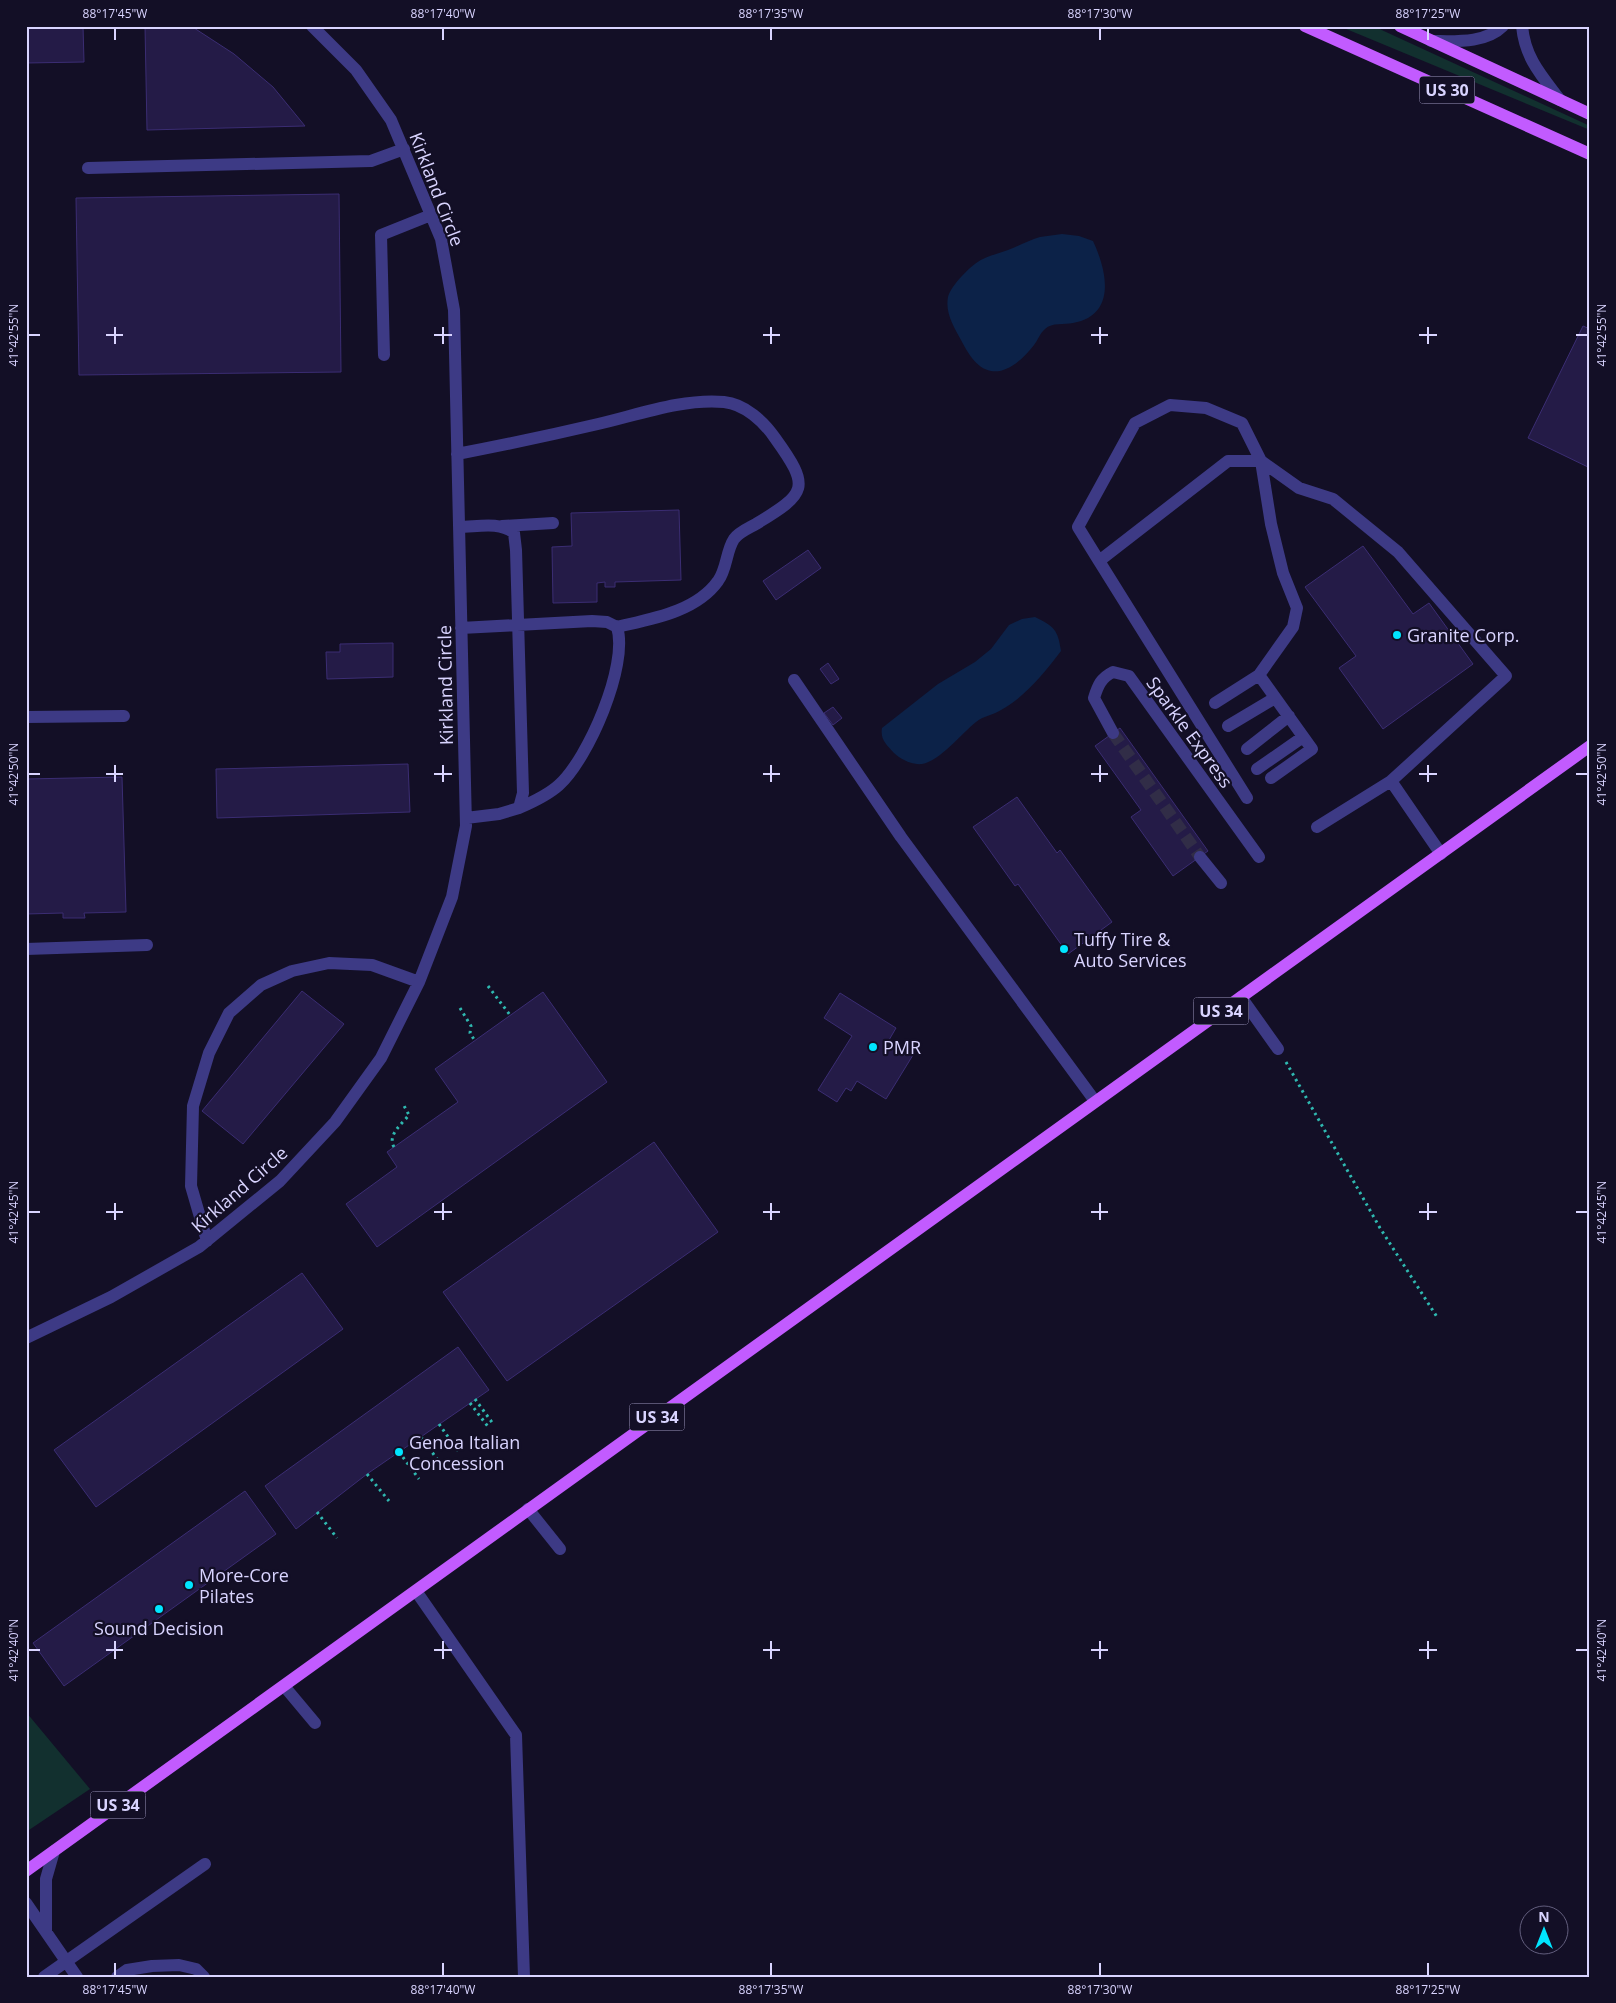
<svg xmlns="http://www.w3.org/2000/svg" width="1616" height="2003" viewBox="0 0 1616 2003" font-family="'Open Sans',sans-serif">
<rect width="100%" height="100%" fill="#130f26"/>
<!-- green -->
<path fill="#12302f" d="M1339 26H1373L1590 126V130Z
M26 1712 90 1789 26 1832Z"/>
<!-- water -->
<path fill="#0c2248" d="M1062 234 1079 236 1093 241C1107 271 1117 315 1073 323 1064 325 1052 322 1045 329 1040 333 1038 340 1034 345 1025 357 1008 374 991 371 976 368 968 353 961 340 954 327 945 313 948 297 951 285 972 264 983 259 991 255 1000 253 1008 250 1019 246 1029 240 1040 237 1047 236 1055 235 1062 234Z
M1035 617C1054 626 1058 630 1061 651 1045 672 1024 698 1001 710 993 715 983 716 976 722 962 733 940 761 922 764 913 765 901 760 894 753 887 745 880 740 882 728L938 684 975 662 991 649 1009 625 1022 619Z"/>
<!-- building -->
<path fill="#241b47" stroke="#3b2d73" d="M26 26H83L84 62 26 63Z
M145 26H191L234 54 273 87 305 126 147 130Z
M339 194 341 372 79 375 76 198Z
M1583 326 1590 329V468L1528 438Z
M679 510 681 580 615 582V587H605V582L597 583V602L553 603 552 547 572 546 571 513Z
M1363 546 1413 614 1429 603 1473 664 1383 729 1339 668 1356 656 1305 587Z
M808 550 821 568 776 600 763 581Z
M393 643V677L327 679 326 652H340V644Z
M828 663 839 679 831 684 820 669Z
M833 707 842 718 833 725 824 713Z
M1120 728 1208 851 1173 876 1131 817 1141 810 1095 746Z
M408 764 410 812 217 818 216 769Z
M122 777 126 912 84 913 85 918H63V913L26 914V779Z
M1017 797 1057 853 1060 850 1112 922 1068 954 1018 884 1015 886 973 827Z
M302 991 344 1024 243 1144 202 1111Z
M543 992 607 1082 377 1247 346 1204 397 1167 387 1152 458 1102 435 1069Z
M840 993 896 1028 889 1040 913 1055 886 1099 857 1081 851 1091 846 1088 837 1102 818 1090 852 1036 824 1018Z
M654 1142 718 1232 507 1381 443 1292Z
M302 1273 343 1329 96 1507 54 1450Z
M458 1347 489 1390 367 1474 296 1529 265 1486Z
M245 1491 276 1534 64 1686 33 1643Z"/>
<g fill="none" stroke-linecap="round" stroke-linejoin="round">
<!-- minor-tunnel -->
<path stroke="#312d47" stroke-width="12" stroke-dasharray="12 6" stroke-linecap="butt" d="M1113 733 1200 857"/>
<!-- path -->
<path stroke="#2fb8b0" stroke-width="3" stroke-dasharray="2.5 4" stroke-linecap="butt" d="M488 986 510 1015
M460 1008 471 1026 470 1033 475 1041
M1286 1062 1380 1228 1437 1317
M394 1147C387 1135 402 1124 409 1115L403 1104
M475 1399 494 1425
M470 1403 489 1428
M439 1424 458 1451
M421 1437 440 1463
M399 1452 419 1479
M367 1474 389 1501
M317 1512 337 1538"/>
<!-- minor -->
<path stroke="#3d3a85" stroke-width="12" d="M1522 26C1525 58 1541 75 1560 100
M1431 41C1454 41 1485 44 1503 26
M88 168 371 161 404 149
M384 355 381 235 431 215
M457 454C504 445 551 435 598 424 637 415 684 398 724 402 745 404 764 422 775 438 811 488 807 493 756 524 749 528 739 532 734 539 726 551 727 569 718 581 696 612 651 619 617 627
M502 526 553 523
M459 527C477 527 499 521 514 533L516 550 523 793 519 808 499 814 466 818
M1099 561 1247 798
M461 628 592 621 607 622 617 627C629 665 588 759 559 785 548 795 533 802 519 808
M1259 675 1312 749 1271 778
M794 680 901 837 1095 1101
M1215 703 1259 675 1293 627 1297 608 1283 573 1271 524 1261 461 1242 423 1206 408 1170 405 1135 423 1078 527 1099 561 1228 461H1261L1299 488 1333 499 1398 552 1506 676 1391 781
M26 717 124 716
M1228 726 1275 698
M1113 733 1094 698C1098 685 1101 678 1113 672L1129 676 1259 857
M1247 749 1289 716
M1257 769 1303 737
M1317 827 1391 781 1441 854
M1200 857 1221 883
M26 949 147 945
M1241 997 1278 1049
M207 1241 191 1186 193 1106 209 1053 229 1013 261 985 292 971 329 963 372 965 419 982
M26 1338 111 1297 199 1247 280 1181 335 1122 381 1058 419 982 452 897 466 826 454 310 441 239 391 120 356 70 312 26
M528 1509 560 1549
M416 1591 516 1735 524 1977
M284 1686 315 1723
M26 1903 77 1977
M46 1932V1879L54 1851
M44 1977 205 1864
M117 1977 127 1970 152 1966 179 1965 196 1969 204 1977"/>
<!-- major -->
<path stroke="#c25bff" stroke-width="12" d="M1305 26 1590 154
M1400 26 1590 114
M26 1871 1590 746"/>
</g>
<!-- ticks -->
<path fill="none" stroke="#d9d4ff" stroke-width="2" d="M115 28V40M443 28V40M771 28V40M1100 28V40M1428 28V40M115 327V344M443 327V344M771 327V344M1100 327V344M1428 327V344M28 335H40M106 335H123M434 335H452M763 335H780M1091 335H1108M1419 335H1437M1576 335H1588M115 765V782M443 765V782M771 765V782M1100 765V782M1428 765V782M28 774H40M106 774H123M434 774H452M763 774H780M1091 774H1108M1419 774H1437M1576 774H1588M115 1203V1220M443 1203V1220M771 1203V1220M1100 1203V1220M1428 1203V1220M28 1212H40M106 1212H123M434 1212H452M763 1212H780M1091 1212H1108M1419 1212H1437M1576 1212H1588M115 1641V1659M443 1641V1659M771 1641V1659M1100 1641V1659M1428 1641V1659M28 1650H40M106 1650H123M434 1650H452M763 1650H780M1091 1650H1108M1419 1650H1437M1576 1650H1588M115 1963V1976M443 1963V1976M771 1963V1976M1100 1963V1976M1428 1963V1976"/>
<!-- markers -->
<g fill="#00e5ff" stroke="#130f26" stroke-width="2">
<circle cx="1397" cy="635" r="5"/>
<circle cx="1064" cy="949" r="5"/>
<circle cx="873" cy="1047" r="5"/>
<circle cx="399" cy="1452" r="5"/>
<circle cx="189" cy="1585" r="5"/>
<circle cx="159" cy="1609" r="5"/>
</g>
<g text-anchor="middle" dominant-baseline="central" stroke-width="4.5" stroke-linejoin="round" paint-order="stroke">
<!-- shield labels -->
<g fill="#130f26" stroke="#9e99be" stroke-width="1">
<rect x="1419.5" y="76.5" width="55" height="27" rx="4"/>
<rect x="1193.5" y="997.5" width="55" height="27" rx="4"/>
<rect x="629.5" y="1403.5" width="55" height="27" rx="4"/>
<rect x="90.5" y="1791.5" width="55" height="27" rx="4"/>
</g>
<g font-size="16" font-weight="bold" fill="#d9d4ff">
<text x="1447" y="90">US 30</text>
<text x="1221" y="1011">US 34</text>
<text x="657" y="1417">US 34</text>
<text x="118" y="1805">US 34</text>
</g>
<!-- street labels -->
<g font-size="18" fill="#d9d4ff" stroke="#130f26">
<text transform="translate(437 189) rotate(69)">Kirkland Circle</text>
<text transform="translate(445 685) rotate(-91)">Kirkland Circle</text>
<text transform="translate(1190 732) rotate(54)">Sparkle Express</text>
<text transform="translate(239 1189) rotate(-41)">Kirkland Circle</text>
</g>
<!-- poi labels -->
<g font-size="18" fill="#d9d4ff" stroke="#130f26" text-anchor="start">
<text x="1407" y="635">Granite Corp.</text>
<text x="1074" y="939">Tuffy Tire &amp;<tspan x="1074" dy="21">Auto Services</tspan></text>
<text x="883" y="1047">PMR</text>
<text x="409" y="1442">Genoa Italian<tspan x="409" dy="21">Concession</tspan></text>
<text x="199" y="1575">More-Core<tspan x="199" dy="21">Pilates</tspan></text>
<text x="159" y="1628" text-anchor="middle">Sound Decision</text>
</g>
</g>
<!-- border -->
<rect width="1616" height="2003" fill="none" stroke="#130f26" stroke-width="55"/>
<!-- north arrow -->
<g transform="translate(1544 1930)"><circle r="24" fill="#130f26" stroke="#625e7d"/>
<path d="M0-4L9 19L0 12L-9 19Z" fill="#00e5ff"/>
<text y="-8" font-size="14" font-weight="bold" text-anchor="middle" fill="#d9d4ff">N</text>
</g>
<rect x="28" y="28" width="1560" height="1948" fill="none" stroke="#d9d4ff" stroke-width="2"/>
<g font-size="12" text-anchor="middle" fill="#d9d4ff">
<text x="115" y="18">88°17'45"W</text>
<text x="443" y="18">88°17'40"W</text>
<text x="771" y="18">88°17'35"W</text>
<text x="1100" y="18">88°17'30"W</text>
<text x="1428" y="18">88°17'25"W</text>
<text transform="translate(14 335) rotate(-90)" y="4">41°42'55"N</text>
<text transform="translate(1602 335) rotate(-90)" y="4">41°42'55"N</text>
<text transform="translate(14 774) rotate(-90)" y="4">41°42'50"N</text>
<text transform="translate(1602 774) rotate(-90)" y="4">41°42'50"N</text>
<text transform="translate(14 1212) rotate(-90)" y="4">41°42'45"N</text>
<text transform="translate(1602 1212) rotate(-90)" y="4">41°42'45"N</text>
<text transform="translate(14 1650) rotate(-90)" y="4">41°42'40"N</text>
<text transform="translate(1602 1650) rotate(-90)" y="4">41°42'40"N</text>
<text x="115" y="1994">88°17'45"W</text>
<text x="443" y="1994">88°17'40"W</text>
<text x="771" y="1994">88°17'35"W</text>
<text x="1100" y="1994">88°17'30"W</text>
<text x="1428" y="1994">88°17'25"W</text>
</g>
</svg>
